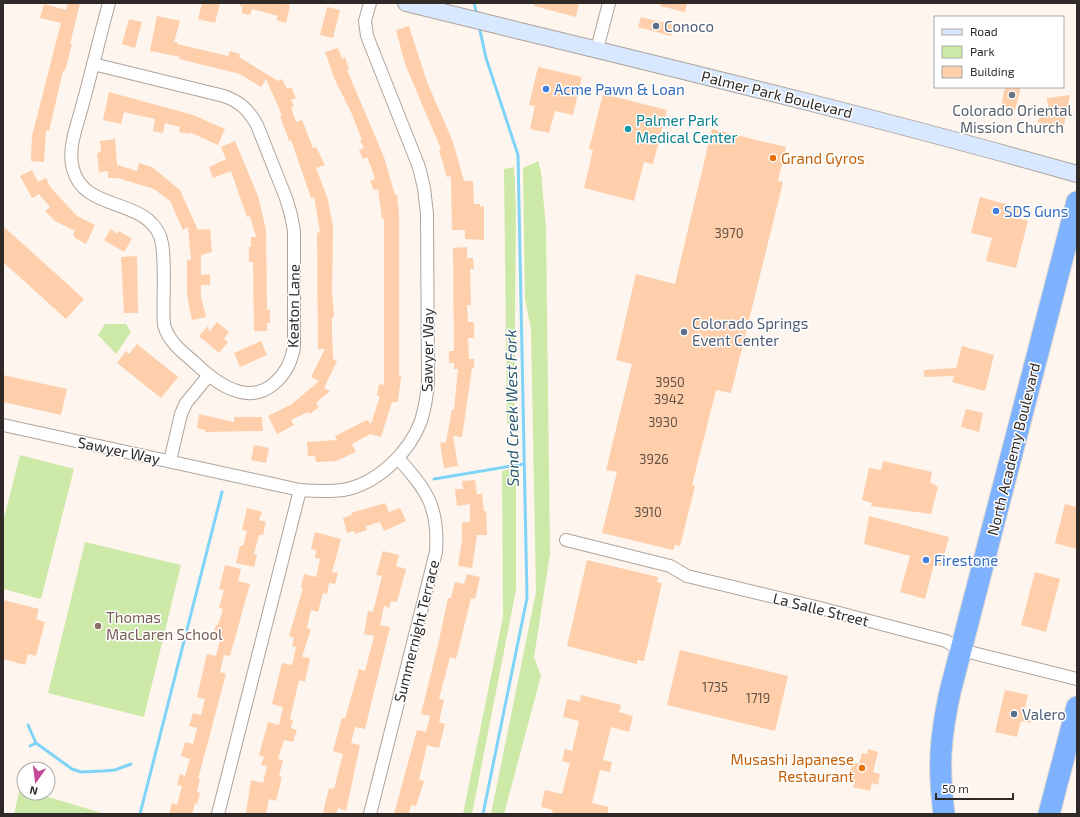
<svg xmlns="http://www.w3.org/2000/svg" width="1080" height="817" viewBox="0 0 1080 817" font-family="'Exo 2',sans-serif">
<rect width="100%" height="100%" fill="#fef5ee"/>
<!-- green -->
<path fill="#cde9a8" d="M538 161 541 172 546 229 550 554 534 657 541 676 504 814H491L536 592 531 329 525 299 523 168Z
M514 167 516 206 514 428 507 423 504 169Z
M105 324H126L131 332 116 354 98 335Z
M20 455 74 469 41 599 3 589V522Z
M516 468V590L472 814H463L503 617 502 471Z
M85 542 181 565 144 717 48 693Z
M20 788 24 790V793H35L105 814H14Z"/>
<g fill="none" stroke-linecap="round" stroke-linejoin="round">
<!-- stream -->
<path stroke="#7fd3f7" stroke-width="3" d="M474 3 477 15
M479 26 486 58 518 155 527 598 483 814
M434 479 524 464
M28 725 36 743 72 769 81 772 103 771 115 770 131 764
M30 746 36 743
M140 814 222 492"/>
</g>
<!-- building -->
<path fill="#fecfaa" d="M68 3H80L70 44H72L65 71H63L49 131 46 130 44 162 31 161 32 136 61 23 40 18 44 4 66 10Z
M202 3H220L215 23 198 19Z
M240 3H282L290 5 286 23 276 20 278 16 252 9 250 15 242 13V6H240Z
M535 3H579L576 17 534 6Z
M661 3H687L685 12 660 6Z
M327 7 340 10 333 38 320 35Z
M157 16 180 21 174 42H177V44L228 56 230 51 240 54 239 57 278 81 282 79 287 89 291 87 296 98 291 100 294 106 291 107 296 122 302 120 313 148 316 147 325 165 316 168 328 200 333 227 332 292 334 317H332V334L333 359 337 361 324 388 330 391 316 403 319 407 310 414 308 412 291 420 294 425 277 434 268 416 292 404 319 381 311 377 325 349H318L317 233 320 232 314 197 311 198 291 140 289 141 280 116 282 115 266 79 261 87 240 74 179 59 180 57 150 51Z
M641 17 674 25 671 36 638 27Z
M129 19 142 22 135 48 122 44Z
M409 26 427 82 453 142 464 181H473L474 204H480V207L484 206V240L465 239V230H452L451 176 447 177 439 150 441 149 405 64 396 30Z
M338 48 342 59 345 57 349 69 347 70 384 157 395 195H397L399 213V376H401L398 402H392L381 437 370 434 352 444 356 452 336 461 316 462 315 456H308L307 442 337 440 335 436 367 420 371 424 380 396H377L379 384 384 385V219H382L378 189 374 190 370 181 375 179 371 167 367 157 363 159 359 150 364 148 360 140H362L351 112 335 80 325 52Z
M538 67 582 77 573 115 555 111 549 133 530 129 535 106 529 105Z
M1005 87H1021L1015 110 1001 106Z
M109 92 193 115 225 129 218 145 189 132V134L179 132 180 127 165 123 163 133 153 131 155 119 124 112 121 124 103 120Z
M603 94 667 110 653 164 644 162 634 201 584 188 593 150 589 149Z
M1070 95 1063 130 1037 122 1048 106 1047 98Z
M712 129 786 147 778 181 783 182 731 393 716 390 692 485 695 486 680 546 675 545 673 550 602 533 617 472 606 470 632 364 616 360 636 274 675 284Z
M115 139 117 165 137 171 139 163 152 167 180 190 198 230 210 229 212 252 201 255V275L210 274V285H201V297L206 317 192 320 187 295V260H191L188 227 183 230 170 201 154 189 118 178H108V171L99 172 97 153 101 152 100 141Z
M235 141 258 196 266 230 267 310H270V323H267V331H254L253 262H249V247H251V237H256L250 216 247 217 231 171 213 178 209 167 226 159 221 147Z
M32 170 38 182 46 178 51 188 77 216 95 225 86 244 75 238 73 234 75 231 55 221 45 211 50 207 39 194 32 198 20 176Z
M980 197 1020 208 1017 218 1028 221 1016 268 986 261 992 238 971 233Z
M3 226 84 299 66 319 3 262Z
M111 229 117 234 119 231 132 239 124 252 104 240Z
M467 247V258H473L474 269H470L471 305H467L468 322H474V338H468L469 359H474V368H472L462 437 453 436 458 466 444 468 440 443 446 442 452 409 454 410 458 369H454V363H449V351H454L453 248Z
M137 256 138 313H124L121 257Z
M217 322 229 332 224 339 228 342 219 353 199 336 208 326 209 332Z
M261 341 267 355 240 367 234 353Z
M137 344 178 377 161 398 117 363 126 351 129 354Z
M962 346 994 355 985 391 952 382 954 376 924 377V370L956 368Z
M3 375 67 389 61 415 3 402Z
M966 409 983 413 979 432 961 427Z
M199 414 234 422V417H262L263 431 205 432V430L197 428Z
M254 445 269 448 266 463 251 460Z
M883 461 932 472 930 482 938 487 931 514 871 506 872 503 862 500 869 468 881 470Z
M475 480 477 494H482L484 511H486L487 535H477L472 568 458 566 462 540V522H470V504L457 506 455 489H463L462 481Z
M385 503 389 512 400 508 406 521 384 531 380 522 366 526 367 530 355 534 354 531 347 533 343 518 352 515 351 513Z
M1065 504 1077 507V549L1055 543Z
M247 508 262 512 259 520 266 522 263 535H259L254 554 257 555 254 567 236 563 240 546H243L247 531 242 530Z
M869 516 949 537 941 566 934 564 925 599 900 592 910 556 864 544Z
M315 532 341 539 332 572 338 573 335 584 329 583 327 594 323 593 318 612 311 610 307 628 311 629 302 657 310 658 305 682 299 680 290 719 293 720 291 728 297 730 293 742 284 740 278 759 283 760 279 776 282 777 276 801 269 799 266 814H246L251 780 263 783 267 766 261 765 264 757 259 755 268 722 279 725 283 707 272 704 282 663 292 665 296 647 292 646 294 638 289 636 303 588 301 587 304 574 316 577 320 559 315 558 316 550 311 549Z
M383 551 399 555 396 566 406 569 397 602 391 601 389 608 384 606 380 625 390 627 365 729 355 727 351 743 360 745 346 811 338 808 336 814H331L323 812 329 788 334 789 343 754 333 751 342 718 345 719 359 669 365 671 374 636 364 634 368 611 373 612 382 576 376 575Z
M587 560 658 577 657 582 662 583 644 661 637 660V664L567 646Z
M225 565 241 569 238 581 250 584 230 656 224 655 220 672 226 674 198 779H200L197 792 200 793 197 804 195 803 192 814H169L172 803 177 805 182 786 177 785 180 774 185 776 190 759 181 756 185 742 193 744 197 728 189 726 193 713 201 715 205 699 197 697 207 654 216 656 220 640 212 638 216 625H218L223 609 219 608 224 590 219 589Z
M1035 572 1060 579 1046 632 1021 625Z
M467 574 480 577 475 599 471 598 456 659 450 657 439 699 444 700 439 722 445 724 439 748 427 745 419 780 424 781 416 806 411 805 409 814H394L417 730 426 732 430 716 421 714 438 645 448 598H451L455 582 464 584Z
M3 600 39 609 36 619 45 622 36 656 28 654 25 665 3 659Z
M680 650 788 676 775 731 667 705Z
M1005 690 1028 695 1024 713 1032 715 1030 723 1021 721 1017 737 995 732Z
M581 695 621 705 619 712 633 716 629 732 611 727 603 760 612 762 610 772 600 770 592 803 609 807 607 814H552L553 810 541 807 545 790 562 794 570 763 562 761 565 749 572 751 579 721 563 717 567 699 580 702Z
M868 749 878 752 873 772 880 774 878 785 872 783 870 791 853 787 855 780 848 779 852 762 859 764 862 753 867 754Z"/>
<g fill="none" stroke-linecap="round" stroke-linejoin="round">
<defs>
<path id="street" d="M597 49 609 3
M93 64 224 96C240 102 248 109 257 125L286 198 291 215 294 231V347C289 376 265 402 234 390 219 385 206 373 194 362 181 351 169 342 164 325 162 303 167 254 160 236 144 197 84 212 73 169 67 148 78 123 83 103 92 70 100 36 109 3
M3 425 300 490C314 491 328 492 343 490 377 484 409 453 421 421 425 408 427 395 428 382L427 214 424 188 419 167 367 36 365 21 370 3
M170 461 181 414 186 403 209 375
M566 540 670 566 687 576 820 608 946 641 961 650 1077 679
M218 814 300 490
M370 814 436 552C439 506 427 491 398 458"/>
<path id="secondary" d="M406 3C630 58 855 111 1077 174"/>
<path id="highway" d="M944 814C938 767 940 738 950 692L1077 202
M1049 814 1077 707"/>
</defs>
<!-- street casing -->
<use href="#street" stroke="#aea49c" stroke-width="14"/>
<!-- secondary casing -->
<use href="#secondary" stroke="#aea49c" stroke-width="18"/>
<!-- highway casing -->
<use href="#highway" stroke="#d5d4d4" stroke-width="23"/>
<!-- street -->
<use href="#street" stroke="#fff" stroke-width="12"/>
<!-- secondary -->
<use href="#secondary" stroke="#d8e8ff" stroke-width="16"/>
<!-- highway -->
<use href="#highway" stroke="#7eb2fe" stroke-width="21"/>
</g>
<!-- markers -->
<g fill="#5c6f8a" stroke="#fff" stroke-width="1.5">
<circle cx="656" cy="26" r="4"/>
<circle cx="684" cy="332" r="4"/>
<circle cx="1014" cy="714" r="4"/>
</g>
<g fill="#3f7fe0" stroke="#fff" stroke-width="1.5">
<circle cx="546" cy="89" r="4"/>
<circle cx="996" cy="211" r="4"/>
<circle cx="926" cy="560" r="4"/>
</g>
<circle fill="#6b7280" stroke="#fff" stroke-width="1.5" cx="1012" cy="95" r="4"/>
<circle fill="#0f9aa8" stroke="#fff" stroke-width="1.5" cx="628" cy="129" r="4"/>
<g fill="#e8710a" stroke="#fff" stroke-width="1.5">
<circle cx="773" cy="158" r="4"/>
<circle cx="862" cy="768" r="4"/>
</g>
<circle fill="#8d6e63" stroke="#fff" stroke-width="1.5" cx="98" cy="626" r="4"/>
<g text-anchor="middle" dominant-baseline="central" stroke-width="3" stroke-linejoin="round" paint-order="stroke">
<!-- number labels -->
<g font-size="13" fill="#635348">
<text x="729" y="233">3970</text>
<text x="670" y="382">3950</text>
<text x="669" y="399">3942</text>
<text x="663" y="422">3930</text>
<text x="654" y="459">3926</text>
<text x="648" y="512">3910</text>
<text x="715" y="687">1735</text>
<text x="758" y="698">1719</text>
</g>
<!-- service labels -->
<g font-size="15" fill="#4e5e75" stroke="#fff" text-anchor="start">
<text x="664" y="26">Conoco</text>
<text x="692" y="323">Colorado Springs<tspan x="692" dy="17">Event Center</tspan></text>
<text x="1022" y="714">Valero</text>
</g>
<!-- shop labels -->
<g font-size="15" fill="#366cbe" stroke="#fff" text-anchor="start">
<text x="554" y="89">Acme Pawn &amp; Loan</text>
<text x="1004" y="211">SDS Guns</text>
<text x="934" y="560">Firestone</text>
</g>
<!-- street labels -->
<g font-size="15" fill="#2f2a27" stroke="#fff">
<text transform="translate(777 94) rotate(14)">Palmer Park Boulevard</text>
<text transform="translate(293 306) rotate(-89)">Keaton Lane</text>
<text transform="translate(427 350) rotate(-89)">Sawyer Way</text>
<text transform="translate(1013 449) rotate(-76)">North Academy Boulevard</text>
<text transform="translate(119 450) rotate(12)">Sawyer Way</text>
<text transform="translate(821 609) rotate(14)">La Salle Street</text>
<text transform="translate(416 631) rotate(-76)">Summernight Terrace</text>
</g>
<!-- worship labels -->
<g font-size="15" fill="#5b616d" stroke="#fff">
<text x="1012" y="110">Colorado Oriental<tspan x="1012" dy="17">Mission Church</tspan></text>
</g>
<!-- culture labels -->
<g font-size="15" fill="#0d838f" stroke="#fff" text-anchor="start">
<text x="636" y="120">Palmer Park<tspan x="636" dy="17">Medical Center</tspan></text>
</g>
<!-- food labels -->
<g font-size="15" fill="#c56008" stroke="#fff" text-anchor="start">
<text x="781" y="158">Grand Gyros</text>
<text x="854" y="759" text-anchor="end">Musashi Japanese<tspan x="854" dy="17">Restaurant</tspan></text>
</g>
<!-- education labels -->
<g font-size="15" fill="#785e54" stroke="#fff" text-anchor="start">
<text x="106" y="617">Thomas<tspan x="106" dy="17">MacLaren School</tspan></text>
</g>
<!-- water labels -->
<g font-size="16" font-style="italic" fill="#2d5b6f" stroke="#fff">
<text transform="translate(511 408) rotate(-91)">Sand Creek West Fork</text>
</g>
</g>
<!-- border -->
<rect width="1080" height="817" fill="none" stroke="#2f2a27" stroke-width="8"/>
<!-- legend -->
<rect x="934" y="16" width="130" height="72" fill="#ffffff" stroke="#acaaa9"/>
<rect x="942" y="29" width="20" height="6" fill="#d8e8ff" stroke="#acaaa9"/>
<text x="970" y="36" font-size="12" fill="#2f2a27">Road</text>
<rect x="942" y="46" width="20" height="12" fill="#cde9a8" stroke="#acaaa9"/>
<text x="970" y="56" font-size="12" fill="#2f2a27">Park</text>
<rect x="942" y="66" width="20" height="12" fill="#fecfaa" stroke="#acaaa9"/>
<text x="970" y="76" font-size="12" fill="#2f2a27">Building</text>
<!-- north arrow -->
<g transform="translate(36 781) rotate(194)"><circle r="19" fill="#ffffff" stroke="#acaaa9"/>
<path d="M0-3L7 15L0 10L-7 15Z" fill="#c44898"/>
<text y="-6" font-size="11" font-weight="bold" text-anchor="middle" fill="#2f2a27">N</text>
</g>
<!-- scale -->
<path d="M936 793v6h77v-6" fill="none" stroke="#2f2a27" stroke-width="2"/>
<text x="942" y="793" font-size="12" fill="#2f2a27" stroke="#ffffff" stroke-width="3" paint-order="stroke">50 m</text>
</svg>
